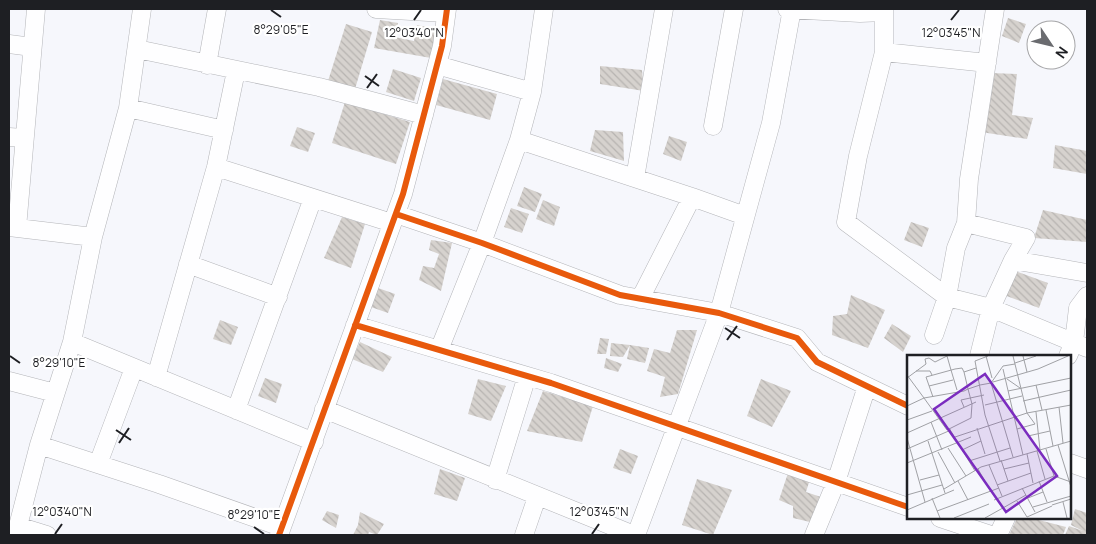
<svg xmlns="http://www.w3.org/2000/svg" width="1096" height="544" viewBox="0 0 1096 544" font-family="Manrope,sans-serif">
<defs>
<pattern id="building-back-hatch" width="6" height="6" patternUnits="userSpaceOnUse" patternTransform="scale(1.25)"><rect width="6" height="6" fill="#d6d2ce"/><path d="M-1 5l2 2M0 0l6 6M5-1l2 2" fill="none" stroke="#b7b4b1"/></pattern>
</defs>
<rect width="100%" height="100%" fill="#f6f7fc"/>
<!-- building -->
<path fill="url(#building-back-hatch)" d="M1008 18 1026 24 1019 43 1002 36Z
M380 20 398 23 395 37 414 41 417 25 436 29 431 58 374 48Z
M346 24 372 32 355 89 328 81Z
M600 66 642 70 644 91 600 84Z
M393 69 421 78 414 101 386 92Z
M991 73 1017 74 1012 115 1033 118 1027 139 981 132Z
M443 79 497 94 490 120 436 105Z
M345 102 410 122 396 164 332 143Z
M297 127 315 133 308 152 290 146Z
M595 130 623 132 624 161 590 151Z
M669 136 687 142 681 161 663 154Z
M1055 145 1087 151V174L1053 168Z
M524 187 542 194 535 212 517 206Z
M543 200 560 207 554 226 536 219Z
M511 208 529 214 522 233 504 227Z
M1043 210 1087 220V242L1034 238Z
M342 217 365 224 351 268 324 258Z
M911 222 929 228 922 247 904 240Z
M431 240 452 243 441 291 419 280 423 266 434 268 439 254 429 250Z
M1015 271 1048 283 1039 308 1004 295Z
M378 288 395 294 388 313 371 307Z
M851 295 885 310 868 348 832 335 833 316 847 314Z
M220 320 238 327 231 345 213 339Z
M892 324 911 336 903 352 884 338Z
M677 330H697L678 394 660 397 665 377 647 371 654 349 670 353Z
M600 338 609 339 606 354H597Z
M360 342 392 357 383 372 352 359Z
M611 343 630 345 623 357 610 356Z
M630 345 649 348 645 363 627 359Z
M606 358 622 364 618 372 604 368Z
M265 378 282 384 276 403 258 396Z
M478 379 506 386 491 421 468 414Z
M761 379 791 391 772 427 747 416Z
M543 391 593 406 582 442 527 431Z
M620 449 638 456 631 474 613 468Z
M440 469 465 478 457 501 434 494Z
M788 473 810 479 806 492 821 497 810 522 793 518V506L779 500Z
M697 479 732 490 713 535 682 525Z
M1075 509 1087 513V535H1065L1069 526 1083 531 1071 525Z
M327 511 339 515 336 528 322 520Z
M360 512 384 524 377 535 369 532 368 535H353L358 525Z
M1017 518H1031L1066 527 1063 535H1009Z"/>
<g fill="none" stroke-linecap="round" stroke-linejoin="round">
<defs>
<path id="street" d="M376 9 446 13
M787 9 860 13 884 12
M884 9V52L858 156 846 222 947 297 991 308 1087 348
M9 44 32 47
M137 49 319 87 424 115
M884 52 987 63
M207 65 217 9
M437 65 532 92
M128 108 224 130
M713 126 734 9
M9 137 24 138
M519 140 692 197 745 216
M216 167 392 223
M635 178 664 9
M396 214 482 243 620 295 719 313 797 338 817 362 908 406
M966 223 1026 238 1013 260 991 308 979 356
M9 227 93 237
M17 228 36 9
M1013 260 1087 273
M188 264 278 297
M640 299 692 197
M355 325 551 383 908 507
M934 335 947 297 956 248 966 223 969 179 995 9
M72 342 314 442
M439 350 482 243 519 140 532 92 544 9
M1068 356 1074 342 1078 308 1087 296
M156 377 216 167 236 71
M9 381 55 393
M324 409 634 535
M236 410 313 198
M39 445 159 484 281 527
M1070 463 1087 469
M98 464 134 368
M495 480 527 376
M940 518 991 535
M18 526 47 535
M9 534 18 526 39 445 72 342 93 237 128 108 142 9
M279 535 403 194 442 46 447 9
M524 535 537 497
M636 535 719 313 771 123 792 9
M814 535 836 482 867 386
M998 535 1006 518"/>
</defs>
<!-- street casing -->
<use href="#street" stroke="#b4b5b9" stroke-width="19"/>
<!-- street -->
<use href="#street" stroke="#fefeff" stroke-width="18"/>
<defs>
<path id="cycleway" d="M396 214 482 243 620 295 719 313 797 338 817 362 908 406
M355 325 551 383 908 507
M279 535 403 194 442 46 447 9"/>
</defs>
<!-- cycleway casing -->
<use href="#cycleway" stroke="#fff" stroke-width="9"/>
<!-- cycleway -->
<use href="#cycleway" stroke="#e8590c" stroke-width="6"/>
</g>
<!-- ticks -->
<path fill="none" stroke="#1e1f23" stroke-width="2" d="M271 10 281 17M414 20 421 10M951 20 959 10M365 76 379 86M367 88 377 74M725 328 740 338M727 340 737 326M10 356 20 363M116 430 131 440M119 443 129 428M254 527 264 534M55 534 62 524M592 534 599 524"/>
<!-- overview -->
<g transform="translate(907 355)">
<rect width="164" height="164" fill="#f6f7fc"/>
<path fill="none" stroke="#a0a1a5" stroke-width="1" d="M79 1 85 23M81 1 68 6 78 60 93 106M106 1 120 58 128 69 110 74M116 1 120 17M108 8 129 1M96 14 116 100M44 15 50 35M9 16H23L25 20M57 17 61 34 65 49 64 63 40 75 17 43 57 36 61 34 73 30 84 28 96 11 108 9M0 20 17 43 0 51M0 23 19 9 18 4 22 3 28 7 40 1 44 15M100 24 113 33M86 27 131 14 161 1M84 28 106 102M129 30 135 55M22 31 46 25M101 36 164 23M26 42 19 22 48 14 55 13 57 17 69 13M116 46 164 35M78 50 115 41M57 52 54 45 77 40M152 52 156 88M139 55 146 91M129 57 133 95M0 65 25 56M24 67 35 95M42 73 68 116M70 73 78 99M0 78 69 47M121 81 143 76M48 82 120 58 164 50M0 83 18 147M21 86 38 138M151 90 164 132M41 93 59 121M0 94 44 75M139 94 147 121M55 95 74 86M130 96 138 124M31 97 48 128M120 99 126 128M94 105 101 126M62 106 103 93M0 108 64 82M82 110 95 141M71 114 84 137M97 114 122 108M13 125 32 120M51 126 61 145M132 126 140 147M90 130 124 118M115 133 128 157M37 134 74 112 164 86M0 140 35 130M25 143 33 163M121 143 136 137M87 145 147 121 164 127M110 146 120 162 145 151M156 147 160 163M145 150 164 144M126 152 164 141M0 155 47 135M30 156 92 133M47 163 82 149M78 163 119 140"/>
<path fill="#7b2cbf" fill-opacity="0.15" stroke="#7b2cbf" stroke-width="2.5" d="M78 19 150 121 99 157 27 54Z"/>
<rect width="164" height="164" fill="none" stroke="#1e1f23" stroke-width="2.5"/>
</g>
<g font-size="12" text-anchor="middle" fill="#1e1f23" stroke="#fff" stroke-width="4.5" stroke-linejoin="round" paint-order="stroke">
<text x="281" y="34">8°29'05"E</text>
<text x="414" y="37">12°03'40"N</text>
<text x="951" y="37">12°03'45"N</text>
<text x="59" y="367">8°29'10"E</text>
<text x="62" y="516">12°03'40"N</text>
<text x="599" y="516">12°03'45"N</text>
<text x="254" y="519">8°29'10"E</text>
</g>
<!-- border -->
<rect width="1096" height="544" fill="none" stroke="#1e1f23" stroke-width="20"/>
<!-- north arrow -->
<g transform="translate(1051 45) rotate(125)"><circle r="24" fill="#ffffff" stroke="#a5a5a7"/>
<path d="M0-4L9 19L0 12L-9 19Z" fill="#6a6b6f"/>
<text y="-8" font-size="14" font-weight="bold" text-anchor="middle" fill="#1e1f23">N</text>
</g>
</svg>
